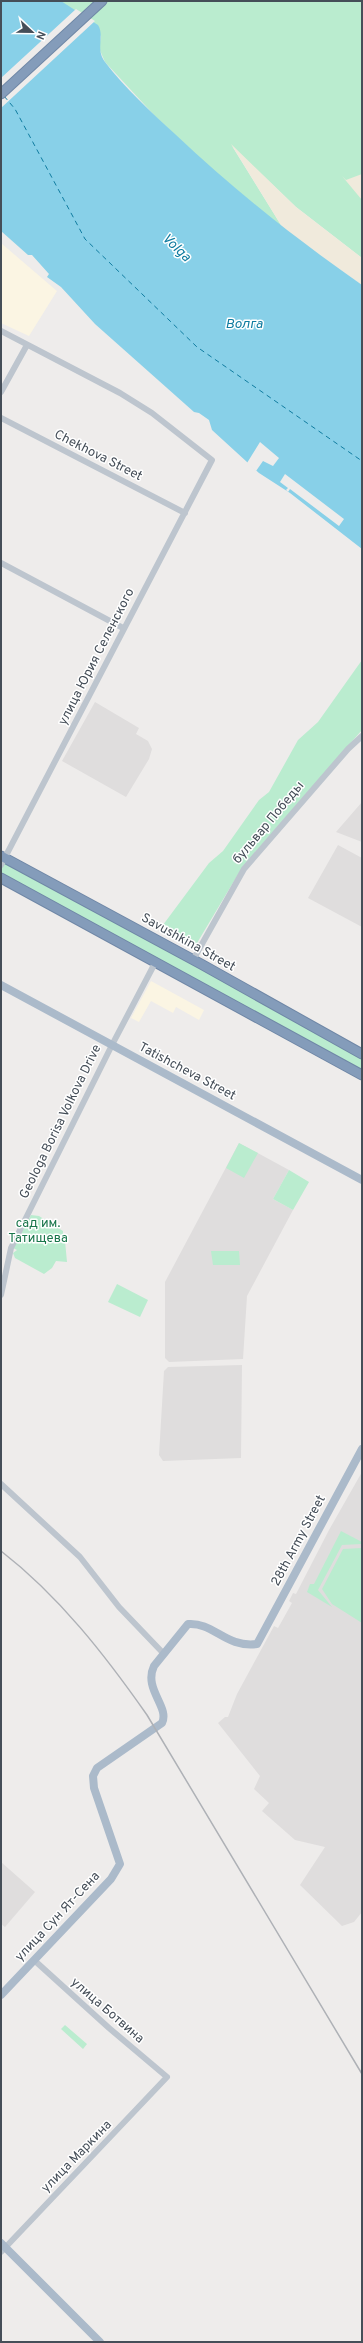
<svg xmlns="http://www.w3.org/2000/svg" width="363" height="2343" viewBox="0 0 363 2343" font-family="Overpass,sans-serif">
<rect width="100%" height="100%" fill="#eeeceb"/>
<!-- commercial -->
<path fill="#fbf5e3" d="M1 243 57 291 29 336 1 323Z
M151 981 204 1010 199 1020 176 1007 173 1013 151 1001 139 1022 131 1018Z"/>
<!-- education -->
<path fill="#dfdddd" d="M95 702 139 728 136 734 148 741 152 749 149 759 126 797 62 761Z
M362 802V842L336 832Z
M338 845 362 858V927L308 898Z
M239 1143 289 1170 273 1199 293 1210 247 1296 243 1359 169 1362 165 1358V1282Z
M242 1365 241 1458 163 1461 159 1455 164 1371 168 1367Z
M362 1472V1912L354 1922 342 1926 300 1885 325 1847 295 1840 262 1811 269 1803 254 1789 260 1776 218 1723 225 1717H228L237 1694 274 1626 278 1628 292 1603 289 1601 293 1593 296 1594 329 1530Z
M1 1862 35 1892 5 1927 1 1924Z"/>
<!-- green -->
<path fill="#baeccf" d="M61 1H362V258L296 207 232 146 284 230 206 164 155 116 105 62 99 48 101 36Z
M362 660V730L243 866 197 943 194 946 160 929 209 863 223 851 259 800 269 792 298 740 318 722Z
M1 856 362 1054V1075L1 878Z
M239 1143 258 1153 244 1178 226 1168Z
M289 1170 309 1182 293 1210 273 1199Z
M31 1215 39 1216 63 1231V1237L57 1240 65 1241 67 1262 56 1261 52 1268 44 1274 15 1258 13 1253 17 1250 13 1248Z
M211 1251H239L240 1265H213Z
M117 1284 148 1300 140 1317 108 1302Z
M341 1531 362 1542V1544L342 1545 318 1590 332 1607 307 1592 310 1584H314Z
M362 1548V1623L332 1604 322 1589 343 1549Z
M65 2025 87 2044 83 2049 61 2029Z"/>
<!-- sand -->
<path fill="#f0eadc" d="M231 144 296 207 362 258V285L284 230Z
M362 174V200L342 176 346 180Z"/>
<!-- water -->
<path fill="#88d0e8" d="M1 1H61L98 25C105 36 95 49 105 62 125 88 151 112 175 134 234 190 296 239 362 285V549L290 493 259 473 212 430 209 420 199 413 194 412 95 324 61 287 47 277 49 274 32 255H28L1 231Z"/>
<!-- pier -->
<path fill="#eeeceb" d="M76 9 95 21 1 108V78Z
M260 442 279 458 273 466 263 461 256 471 247 463Z
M285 474 344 519 339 526 290 489 288 492 286 490 288 488 280 482Z"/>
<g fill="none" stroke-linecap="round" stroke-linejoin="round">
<!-- ferry -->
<path stroke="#107ca0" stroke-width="1" stroke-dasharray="5 4" stroke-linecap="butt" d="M4 96 15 109 85 239 197 347 362 461"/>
<defs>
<path id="highway" d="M1 94 102 1
M1 856 201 964 362 1054
M1 878 362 1075"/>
</defs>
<!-- highway casing -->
<use href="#highway" stroke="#6f87a6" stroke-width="11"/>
<!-- minor -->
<path stroke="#bdc5ce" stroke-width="6" d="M1 331 120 393 152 413 212 460 1 865
M1 392 27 345
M1 418 185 513
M1 563 123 628
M193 960 244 869 348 749 362 736
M1 1295 11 1248 112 1045 155 963
M1 1484 80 1557 119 1607 164 1654
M1 2252 167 2077 109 2028 34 1960"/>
<!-- major -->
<path stroke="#abbaca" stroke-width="8" d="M1 985 362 1180
M1 1995 111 1879 120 1864 94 1788 93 1776 97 1768 162 1723C170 1707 143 1689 154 1666L188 1624C214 1622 225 1648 257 1644L362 1449
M1 2243 100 2342"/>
<!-- highway -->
<use href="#highway" stroke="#849cba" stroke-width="9"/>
<!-- rail -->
<path stroke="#aeb1b6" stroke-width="1.5" d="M1 1551C59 1596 105 1655 147 1715L362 2074"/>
</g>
<g text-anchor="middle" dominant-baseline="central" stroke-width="3" stroke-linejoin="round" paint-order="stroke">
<!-- street labels -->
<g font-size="13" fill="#454e58" stroke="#fff">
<text transform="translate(98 456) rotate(27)">Chekhova Street</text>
<text transform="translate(97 657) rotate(-63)">улица Юрия Селенского</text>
<text transform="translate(269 823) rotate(-50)">бульвар Победы</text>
<text transform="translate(188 943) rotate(29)">Savushkina Street</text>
<text transform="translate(187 1072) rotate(28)">Tatishcheva Street</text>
<text transform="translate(61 1122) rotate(-64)">Geologa Borisa Volkova Drive</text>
<text transform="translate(299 1541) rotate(-62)">28th Army Street</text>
<text transform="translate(58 1917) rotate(-47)">улица Сун Ят-Сена</text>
<text transform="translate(107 2011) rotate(41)">улица Ботвина</text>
<text transform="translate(77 2157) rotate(-46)">улица Маркина</text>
</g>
<!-- park labels -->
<g font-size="13" fill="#19764b" stroke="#fff">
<text x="38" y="1224">сад им.<tspan x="38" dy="15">Татищева</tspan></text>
</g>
<!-- water labels -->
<g font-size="14" font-style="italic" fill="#107ca0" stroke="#fff">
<text transform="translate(176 248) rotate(44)">Volga</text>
<text x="244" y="324">Волга</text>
</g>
</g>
<!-- border -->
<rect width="363" height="2343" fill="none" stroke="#454e58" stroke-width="4"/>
<!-- north arrow -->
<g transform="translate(32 32) rotate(112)" stroke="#ffffff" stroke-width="3" paint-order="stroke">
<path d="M0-3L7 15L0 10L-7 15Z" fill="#454e58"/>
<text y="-6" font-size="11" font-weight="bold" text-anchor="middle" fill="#454e58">N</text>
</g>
</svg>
